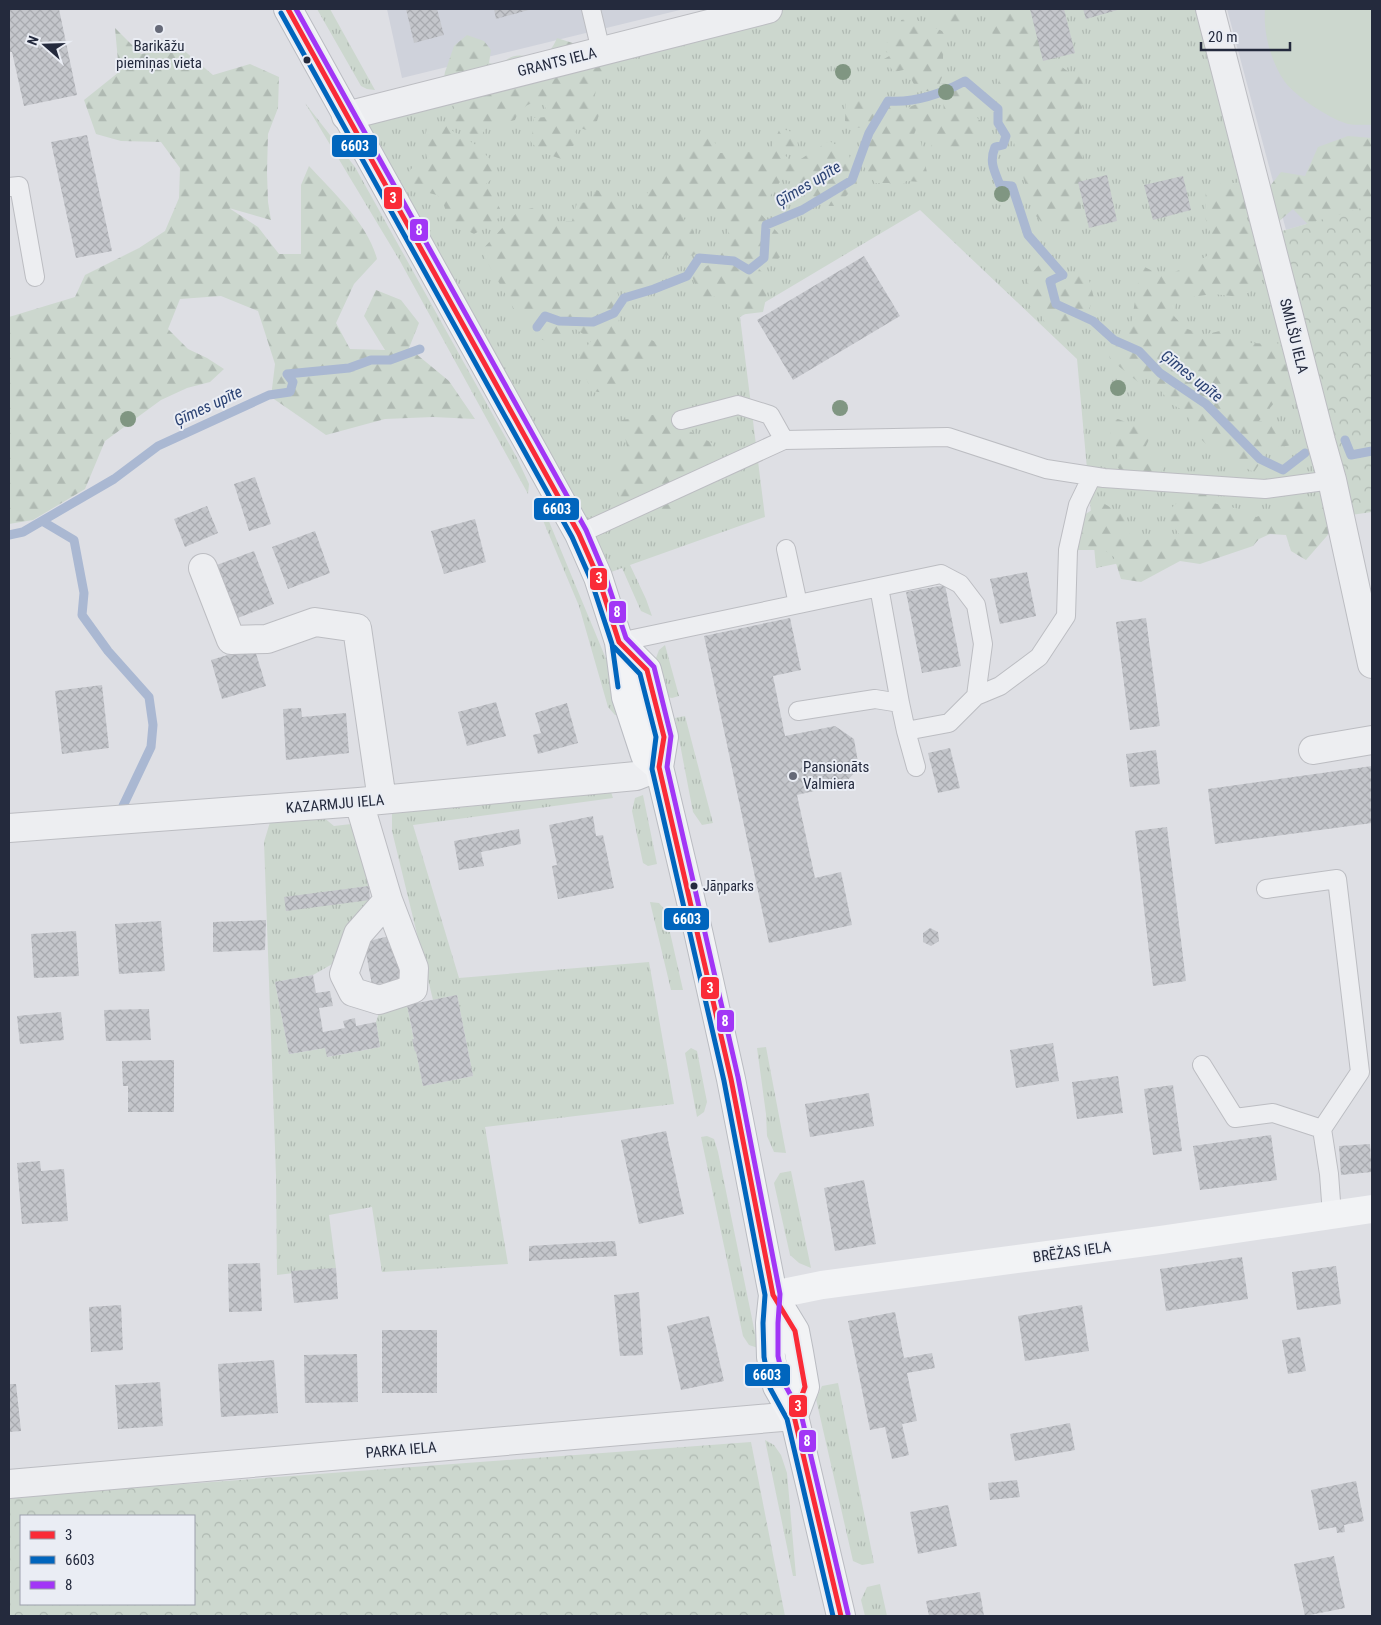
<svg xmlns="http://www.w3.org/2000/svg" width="1381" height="1625" viewBox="0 0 1381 1625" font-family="'Roboto Condensed',sans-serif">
<defs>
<pattern id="grass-tufts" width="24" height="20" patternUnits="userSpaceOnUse" patternTransform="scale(1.25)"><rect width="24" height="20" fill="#ccd7ce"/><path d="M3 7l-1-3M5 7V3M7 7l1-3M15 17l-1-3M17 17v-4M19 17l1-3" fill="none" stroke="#afb9b2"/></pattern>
<pattern id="forest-firs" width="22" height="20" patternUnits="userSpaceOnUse" patternTransform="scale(1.25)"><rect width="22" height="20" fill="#ccd7ce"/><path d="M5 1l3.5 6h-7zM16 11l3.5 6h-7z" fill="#afb9b2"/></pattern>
<pattern id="park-crowns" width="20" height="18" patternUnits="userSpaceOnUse" patternTransform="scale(1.25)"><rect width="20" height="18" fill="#ccd7ce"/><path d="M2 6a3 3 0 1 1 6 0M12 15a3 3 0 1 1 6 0" fill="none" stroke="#afb9b2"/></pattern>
<pattern id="building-cross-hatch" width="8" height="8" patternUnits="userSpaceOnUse" patternTransform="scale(1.25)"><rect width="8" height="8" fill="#c4c6cb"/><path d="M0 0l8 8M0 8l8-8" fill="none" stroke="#a8aaaf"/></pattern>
</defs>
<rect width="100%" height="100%" fill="#dedfe4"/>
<!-- built -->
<path fill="#cfd2db" d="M387 9H684L402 78Z
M1227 9H1372V205L1286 230Z"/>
<!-- grass -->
<path fill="url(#grass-tufts)" d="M317 9H330L375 90 367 89 361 86Z
M768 9H1210L1340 515 1264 533 1096 568 1077 359 920 210 740 317 765 517 630 565 646 599 652 616 641 611 622 568 598 577 346 116Z
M305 103 355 167 517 458 529 484 528 494 400 261Z
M543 507 609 666 623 716 615 715 608 707 579 606 539 511Z
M665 645 679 696 672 698 667 697 656 658 659 650Z
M685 716 713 823 702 825 693 812 675 718Z
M611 792 613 798 413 825 459 978 649 962 674 1104 485 1127 508 1264 382 1272 372 1207 329 1215 336 1268 277 1275 276 1176 264 842 270 822 323 817 334 826 360 823 370 881 369 886 284 898 370 900 334 963 313 975 275 982 289 1054 325 1048 328 1057 380 1047 376 1022 380 1010 407 1005 423 1086 473 1076 457 995 433 1000 392 831V811L455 808Z
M643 795 657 864 648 866 643 863 632 811 635 798Z
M650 902 659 903 665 910 683 990H671Z
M766 1047 786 1153 774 1152 767 1136 766 1114 757 1048Z
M691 1048 697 1051 707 1102 704 1112 697 1117 685 1053Z
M707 1136 714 1139 718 1152 758 1348 749 1345 743 1336 701 1137Z
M791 1171 811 1268 799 1263 790 1255 774 1183 780 1173Z
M838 1383 874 1563 862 1565 853 1561 816 1399 822 1386Z
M765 1440 774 1445 781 1455 787 1473 796 1576H793Z
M880 1584 887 1616H865L861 1600 867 1587Z"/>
<!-- forest -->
<path fill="url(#forest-firs)" d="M940 9H1040L1045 18 1058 64 1070 73 1084 78V91L1079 131 1087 185 1081 200V218L1075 225 1046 226 1033 213 1013 139 1001 119 995 99 1000 77 1001 52 993 38 990 17 979 10 953 33 943 21Z
M912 18 929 26 942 31 946 38 943 56V75L939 84 968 82 975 96 982 103 981 110 976 117 982 122 977 131 978 142 973 149H958L951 146 942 151H932L929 130 917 127 913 137 921 142 927 173 922 182 906 181 899 189 889 183H875L865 168 862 158 869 138 867 129 854 127 845 121 846 102 867 97H898L907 108 919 103 930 104 934 116 944 115 943 97C923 84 917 101 908 69L894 72 884 59 891 55 880 48 889 41 900 36 901 20Z
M115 28 141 54 181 48 213 75 250 64 279 77 278 108 268 134 267 172 268 202 271 220 229 208 258 227 279 254H301V185L309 166C333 192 368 224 377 259L354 284 336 323 350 349 385 350 364 316 376 290 401 300 419 323 409 348 449 381 475 419 433 417 385 419 326 435 271 397 275 364 258 311 221 296 180 299 168 329 188 349 207 358 224 369 210 382 187 388 161 400 105 441 85 489 33 520 9 524V317L75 297 85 275 139 248 165 231 179 198 180 168 161 142 121 141 96 134 84 100 119 72Z
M467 35 484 41 491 50 489 63 501 66C520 39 541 77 557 38L582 46 607 60 598 80 594 98 602 105 597 121 586 130 578 127 575 132 580 139 573 146 566 147 564 160 541 152 531 142 534 118 546 117V108L539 100C527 105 519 108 515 120L487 127 479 138 462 130 450 118 455 107 440 100 445 72 454 46Z
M445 124 451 130 476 145 491 160 496 175 486 184 503 214 490 225 474 234 466 230 456 228 447 215 443 202 437 195 429 193 420 196C410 187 400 175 416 165L425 168 429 167 424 144 427 127Z
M780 128 795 133 799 149 785 155 793 164 829 141 848 151 857 184 837 206H823L802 185 782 179 759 212 778 233 787 250 778 259 762 258 757 267 770 280 763 312 738 315 718 296 700 298 692 276 719 258 731 237 720 215 697 210 683 218 692 228 701 252 685 258 665 255 654 285 640 286 614 285 622 304 617 329C632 335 651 337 662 346L656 353 628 371 614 394 591 391 578 357 592 340 571 326 555 344 537 338 526 319 518 316 481 251 517 212 536 207 553 222 572 221 577 203 589 202 596 190 624 198 632 216 669 161 678 152 690 153 711 135 720 153 770 151Z
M1348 136 1372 138V263L1320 237 1293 209 1277 223 1266 191 1281 172 1305 176 1318 147Z
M1245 182 1256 204 1243 223 1256 236 1263 269 1259 287 1240 297 1213 294 1177 299 1173 315 1185 328 1203 335 1224 330 1251 343 1274 344 1288 342 1303 404 1275 402 1259 421H1272L1292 429 1294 445 1270 448 1254 472 1224 458 1217 449 1206 444 1192 430 1187 412 1171 404 1162 392 1148 378 1138 382 1110 359 1107 345 1130 331 1141 265 1164 277 1199 261 1216 250 1205 217 1206 185Z
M1039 265 1067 273 1081 271 1088 276 1094 298 1082 324H1068L1059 327 1044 321 1039 310 1030 306C1025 288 1025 279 1039 265Z
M664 412 674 426 675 436 689 431 712 443 723 478 685 505 661 516 619 498 615 470 627 447 622 420 648 416Z
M1118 419 1131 424 1138 428 1144 423 1151 426 1153 431 1145 448 1161 463 1163 469 1158 476 1122 473 1116 465C1121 448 1113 444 1109 428L1113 420Z
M1182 487 1207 494 1213 503 1239 509 1256 517 1280 509 1295 500 1308 499 1329 505 1333 529 1306 560 1291 551 1286 535 1270 534 1259 539 1253 546 1200 564 1180 561 1141 582 1121 579 1114 557 1104 550H1073L1084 515 1103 503 1127 517V533L1145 540 1181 537 1165 514 1179 501Z"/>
<!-- park -->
<path fill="url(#park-crowns)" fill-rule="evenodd" d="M1372 205V512L1351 515 1268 235Z
M751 1442 785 1616H9V1497ZM21 1516H194V1604H21Z"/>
<!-- pitch -->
<path fill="#ccd7ce" d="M1265 9H1372V125C1364 124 1353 126 1345 123 1329 118 1295 96 1285 82 1271 62 1263 33 1265 9Z"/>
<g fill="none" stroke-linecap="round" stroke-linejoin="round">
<!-- stream -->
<path stroke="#aab8d2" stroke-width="9" d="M537 327 545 316 559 321 593 322 614 313 624 298 654 289 687 276 699 258 734 261 749 270 764 258 766 225 802 210 852 180 869 133 888 101C915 103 941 94 965 81L998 109V123L1006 136 1003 145 995 147C989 162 994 170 1000 185L1012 186 1028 235 1063 275 1050 281 1056 304 1093 321 1114 340 1139 351 1160 373 1206 404 1260 459 1283 470 1305 453
M1345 440 1351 455 1372 451
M42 521 74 540 84 593 82 615 108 651 149 697 153 725 151 747 123 806
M9 535 23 532 114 479 158 446 269 395 290 392 293 382 287 374 349 368 371 360H390L420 349"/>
</g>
<!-- building -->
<path fill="url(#building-cross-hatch)" d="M9 9H59L77 95 24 106 12 52H9Z
M406 9H437L444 35 414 43Z
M494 9H532L496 19Z
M1030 9H1064L1075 53 1043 61Z
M1083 9H1121L1086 19Z
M87 135 112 251 76 258 51 142Z
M1107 175 1117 221 1089 228 1078 182Z
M1183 176 1191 210 1153 220 1144 185Z
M864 256 900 316 793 380 757 320Z
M255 477 271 524 249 531 234 484Z
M207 506 218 533 185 547 174 519Z
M475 519 486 562 444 574 431 531Z
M315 531 330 573 288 589 272 547Z
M254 551 274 604 235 619 214 566Z
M1027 572 1036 616 1000 624 990 579Z
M945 585 961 666 922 673 906 592Z
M790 618 801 670 773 676 785 736 835 726 854 739 859 768 844 784 797 795 815 878 841 872 852 925 769 943 704 636Z
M1146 618 1160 726 1130 730 1116 622Z
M254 647 266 686 222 699 211 660Z
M102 685 109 748 62 754 55 691Z
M496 702 506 736 467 746 458 712Z
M567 703 578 743 538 754 533 735 541 733 535 713Z
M301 708 302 717 346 713 349 753 286 760 283 709Z
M950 748 960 788 938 793 928 753Z
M1156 750 1160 784 1130 787 1126 754Z
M1372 766V823L1215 844 1208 789Z
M593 816 596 836 603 835 614 888 558 899 552 866 557 865 549 825Z
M1167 827 1186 981 1153 986 1135 831Z
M519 829 521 844 481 852 484 866 459 870 454 841Z
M369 886 370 900 286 911 284 897Z
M266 920 265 950 213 952V922Z
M161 921 165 971 119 974 115 924Z
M930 928 938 932 939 941 931 946 923 942V933Z
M76 931 79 976 34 978 31 934Z
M394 935 403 980 372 985 364 942Z
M313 975 316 993 330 991 333 1006 319 1008 323 1032 345 1028 343 1021 355 1018 356 1026 376 1022 380 1047 327 1057 325 1048 289 1054 275 982Z
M457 995 473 1076 423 1086 416 1051 415 1052 412 1039H414L407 1005Z
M149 1009 151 1040 106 1041 104 1010Z
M61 1012 64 1040 20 1044 17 1016Z
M1053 1043 1059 1081 1016 1088 1010 1050Z
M174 1060V1112H128V1086H123L122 1061Z
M1118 1076 1123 1113 1077 1119 1072 1082Z
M1173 1085 1182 1151 1153 1155 1144 1089Z
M869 1093 874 1126 810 1137 805 1104Z
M666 1131 684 1214 639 1224 621 1140Z
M1271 1135 1277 1180 1200 1190 1193 1146Z
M1370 1144 1372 1172 1341 1175 1339 1146Z
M40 1161 41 1171 64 1169 68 1221 22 1224 17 1163Z
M864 1180 876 1244 835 1251 824 1188Z
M615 1241 617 1256 529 1261V1246Z
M1242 1257 1248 1299 1166 1311 1160 1269Z
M260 1263 262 1311 229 1312 228 1264Z
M1336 1266 1341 1304 1297 1310 1292 1272Z
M336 1268 338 1299 294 1303 291 1271Z
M639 1292 643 1355 620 1356 614 1295Z
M121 1305 123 1350 91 1352 89 1307Z
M1082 1305 1089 1351 1025 1361 1018 1316Z
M895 1312 904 1358 932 1353 935 1368 907 1373 917 1421 902 1424 909 1455 892 1459 885 1427 870 1430 848 1321Z
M709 1316 724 1381 681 1390 667 1326Z
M382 1330H437V1393H382Z
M1300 1337 1306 1371 1288 1374 1282 1340Z
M357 1354 358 1402 305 1403 304 1355Z
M274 1360 278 1413 221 1417 218 1364Z
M160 1382 163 1426 118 1429 115 1385Z
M9 1384H16L21 1431 9 1432Z
M1070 1423 1075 1450 1015 1461 1010 1434Z
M1017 1480 1020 1497 990 1500 988 1483Z
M1356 1481 1364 1521 1344 1525 1345 1532 1337 1533 1336 1527 1319 1530 1311 1490Z
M948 1505 957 1546 918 1554 910 1512Z
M1334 1556 1345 1608 1305 1616 1294 1564Z
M980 1592 984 1616H929L926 1601Z"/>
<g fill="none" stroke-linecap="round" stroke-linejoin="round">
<defs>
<path id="lane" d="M591 9 601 51
M9 187 19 186 35 277
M681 420 738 405 770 415 784 440
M579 534 784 440 948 437 1046 469 1104 478 1265 489 1332 480
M786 549 798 604
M619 642 941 574 960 584 976 605 983 644 976 696 949 723 906 731 900 703
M976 696 1000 686 1039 657 1066 616 1068 550 1078 505 1092 476
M798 711 875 699 900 703 879 587
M906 731 916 767
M1266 889 1337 879 1360 1072 1322 1129 1329 1174 1332 1215
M1202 1065 1235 1118 1273 1113 1322 1129"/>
<path id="street" d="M1210 9 1321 441 1332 480 1372 664
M346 116 768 9
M203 568 231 640 267 639 315 622 357 628 382 800
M1313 750 1372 740
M359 802 388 900 414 968 413 989 379 1000 353 992 344 974 358 934 388 900
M9 828 359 802 636 776 659 767
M9 1484 794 1416"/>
<path id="primary" d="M288 9 579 534 598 577 619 642 626 697 645 755 659 767
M619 642 647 670 664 737 659 767 698 931 731 1079 773 1295 770 1323 771 1357 777 1386 794 1416 841 1616
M773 1295 795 1331 799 1352 805 1387 794 1416"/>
</defs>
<!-- lane casing -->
<use href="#lane" stroke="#bcbdc2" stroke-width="20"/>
<!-- street casing -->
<use href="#street" stroke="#bcbdc2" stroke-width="30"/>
<!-- primary casing -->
<use href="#primary" stroke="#babcc2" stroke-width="30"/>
<!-- lane -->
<use href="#lane" stroke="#edeef1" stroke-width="18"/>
<!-- street -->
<use href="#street" stroke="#edeef1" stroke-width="28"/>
<!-- secondary -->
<path stroke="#f2f3f5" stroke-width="28" d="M773 1295 822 1285 1161 1240 1372 1209"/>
<!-- primary -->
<use href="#primary" stroke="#f2f3f5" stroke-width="28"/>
<defs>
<path id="bus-1" d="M288 9 579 534 598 577 619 642 647 670 664 737 659 767 731 1079 773 1295 795 1331 805 1387 794 1416 841 1616"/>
<path id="bus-2" d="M281 13 572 537 591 580 612 644 618 687
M614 647 640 674 656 737 652 769 724 1081 765 1295 763 1323 764 1357 770 1388 787 1419 833 1616"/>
<path id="bus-3" d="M296 9 586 530 605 575 626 638 654 667 671 736 667 767 738 1077 780 1294 778 1323V1356L784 1383 801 1414 848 1614"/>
</defs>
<!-- bus-1 casing -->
<use href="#bus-1" stroke="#eaedf4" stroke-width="9"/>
<!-- bus-2 casing -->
<use href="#bus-2" stroke="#eaedf4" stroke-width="9"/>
<!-- bus-3 casing -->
<use href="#bus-3" stroke="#eaedf4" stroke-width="9"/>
<!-- bus-1 -->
<use href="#bus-1" stroke="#fa2b37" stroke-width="5"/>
<!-- bus-2 -->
<use href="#bus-2" stroke="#0065bd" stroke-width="5"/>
<!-- bus-3 -->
<use href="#bus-3" stroke="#a236f6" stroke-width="5"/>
</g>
<!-- trees -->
<g fill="#809682">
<circle cx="843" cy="72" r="8"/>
<circle cx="946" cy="92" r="8"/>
<circle cx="1002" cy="194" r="8"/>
<circle cx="1118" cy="388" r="8"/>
<circle cx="840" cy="408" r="8"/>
<circle cx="128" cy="419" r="8"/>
</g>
<!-- markers -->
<g fill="#656977" stroke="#eaedf4" stroke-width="2">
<circle cx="159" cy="29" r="5"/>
<circle cx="793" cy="776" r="5"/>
</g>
<g fill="#242a3d" stroke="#eaedf4" stroke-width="2">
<circle cx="307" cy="60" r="4.5"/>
<circle cx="694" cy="886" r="4.5"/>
</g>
<g text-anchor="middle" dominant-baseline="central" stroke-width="4" stroke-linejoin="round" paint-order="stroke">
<!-- bus labels -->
<g font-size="14" fill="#242a3d" stroke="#eaedf4" text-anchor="start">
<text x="703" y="886">Jāņparks</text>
</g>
<!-- poi labels -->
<g font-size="15" fill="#242a3d" stroke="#eaedf4">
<text x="159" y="46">Barikāžu<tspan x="159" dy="17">piemiņas vieta</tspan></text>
<text x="803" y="767" text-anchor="start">Pansionāts<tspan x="803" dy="17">Valmiera</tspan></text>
</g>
<!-- street labels -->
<g font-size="15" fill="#242a3d" stroke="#eaedf4">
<text transform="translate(557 62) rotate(-14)">GRANTS IELA</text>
<text transform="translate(1294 336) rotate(76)">SMILŠU IELA</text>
<text transform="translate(335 804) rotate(-5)">KAZARMJU IELA</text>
<text transform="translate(1072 1252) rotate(-8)">BRĒŽAS IELA</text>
<text transform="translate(401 1450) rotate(-5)">PARKA IELA</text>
</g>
<!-- water labels -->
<g font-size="16" font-style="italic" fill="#2c4374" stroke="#eaedf4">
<text transform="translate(808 184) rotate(-31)">Ģīmes upīte</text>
<text transform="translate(1192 376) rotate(38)">Ģīmes upīte</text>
<text transform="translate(208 406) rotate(-25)">Ģīmes upīte</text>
</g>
</g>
<g stroke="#eaedf4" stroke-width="2">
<rect x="331" y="134" width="47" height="24" rx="5" fill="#0065bd"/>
<rect x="383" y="186" width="20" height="24" rx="5" fill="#fa2b37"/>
<rect x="409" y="218" width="20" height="24" rx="5" fill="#a236f6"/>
<rect x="533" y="497" width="47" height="24" rx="5" fill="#0065bd"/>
<rect x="589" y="567" width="19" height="24" rx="5" fill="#fa2b37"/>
<rect x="608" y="600" width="19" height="24" rx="5" fill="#a236f6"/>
<rect x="663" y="907" width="47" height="24" rx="5" fill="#0065bd"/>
<rect x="700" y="976" width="20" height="24" rx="5" fill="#fa2b37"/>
<rect x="716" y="1009" width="19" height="24" rx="5" fill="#a236f6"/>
<rect x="744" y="1363" width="47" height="24" rx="5" fill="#0065bd"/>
<rect x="788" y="1394" width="20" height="24" rx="5" fill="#fa2b37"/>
<rect x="798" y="1429" width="19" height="24" rx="5" fill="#a236f6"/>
</g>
<g font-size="14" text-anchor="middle" font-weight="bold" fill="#fff">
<text x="355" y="151">6603</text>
<text x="393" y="203">3</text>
<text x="419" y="235">8</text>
<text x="557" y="514">6603</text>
<text x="599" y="583">3</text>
<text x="617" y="617">8</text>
<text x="687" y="924">6603</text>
<text x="710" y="993">3</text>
<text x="725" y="1026">8</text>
<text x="767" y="1380">6603</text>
<text x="798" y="1411">3</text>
<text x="807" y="1446">8</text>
</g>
<!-- border -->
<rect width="1381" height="1625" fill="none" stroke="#242a3d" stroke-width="20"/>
<!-- legend -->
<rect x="20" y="1515" width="175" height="90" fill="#eaedf4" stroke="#9b9fab"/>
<rect x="30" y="1531" width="25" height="8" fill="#fa2b37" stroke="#9b9fab"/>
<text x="65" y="1540" font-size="15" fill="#242a3d">3</text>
<rect x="30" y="1556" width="25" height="8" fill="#0065bd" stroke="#9b9fab"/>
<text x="65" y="1565" font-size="15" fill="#242a3d">6603</text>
<rect x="30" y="1581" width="25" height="8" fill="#a236f6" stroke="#9b9fab"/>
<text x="65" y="1590" font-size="15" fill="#242a3d">8</text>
<!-- north arrow -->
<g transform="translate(45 45) rotate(290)" stroke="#eaedf4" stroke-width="4" paint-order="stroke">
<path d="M0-4L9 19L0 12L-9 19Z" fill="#242a3d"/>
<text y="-8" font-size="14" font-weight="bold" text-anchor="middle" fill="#242a3d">N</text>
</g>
<!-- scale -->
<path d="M1201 42v8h89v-8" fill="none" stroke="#242a3d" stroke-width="2.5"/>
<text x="1208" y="42" font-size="15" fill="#242a3d" stroke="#eaedf4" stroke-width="4" paint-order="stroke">20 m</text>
</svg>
